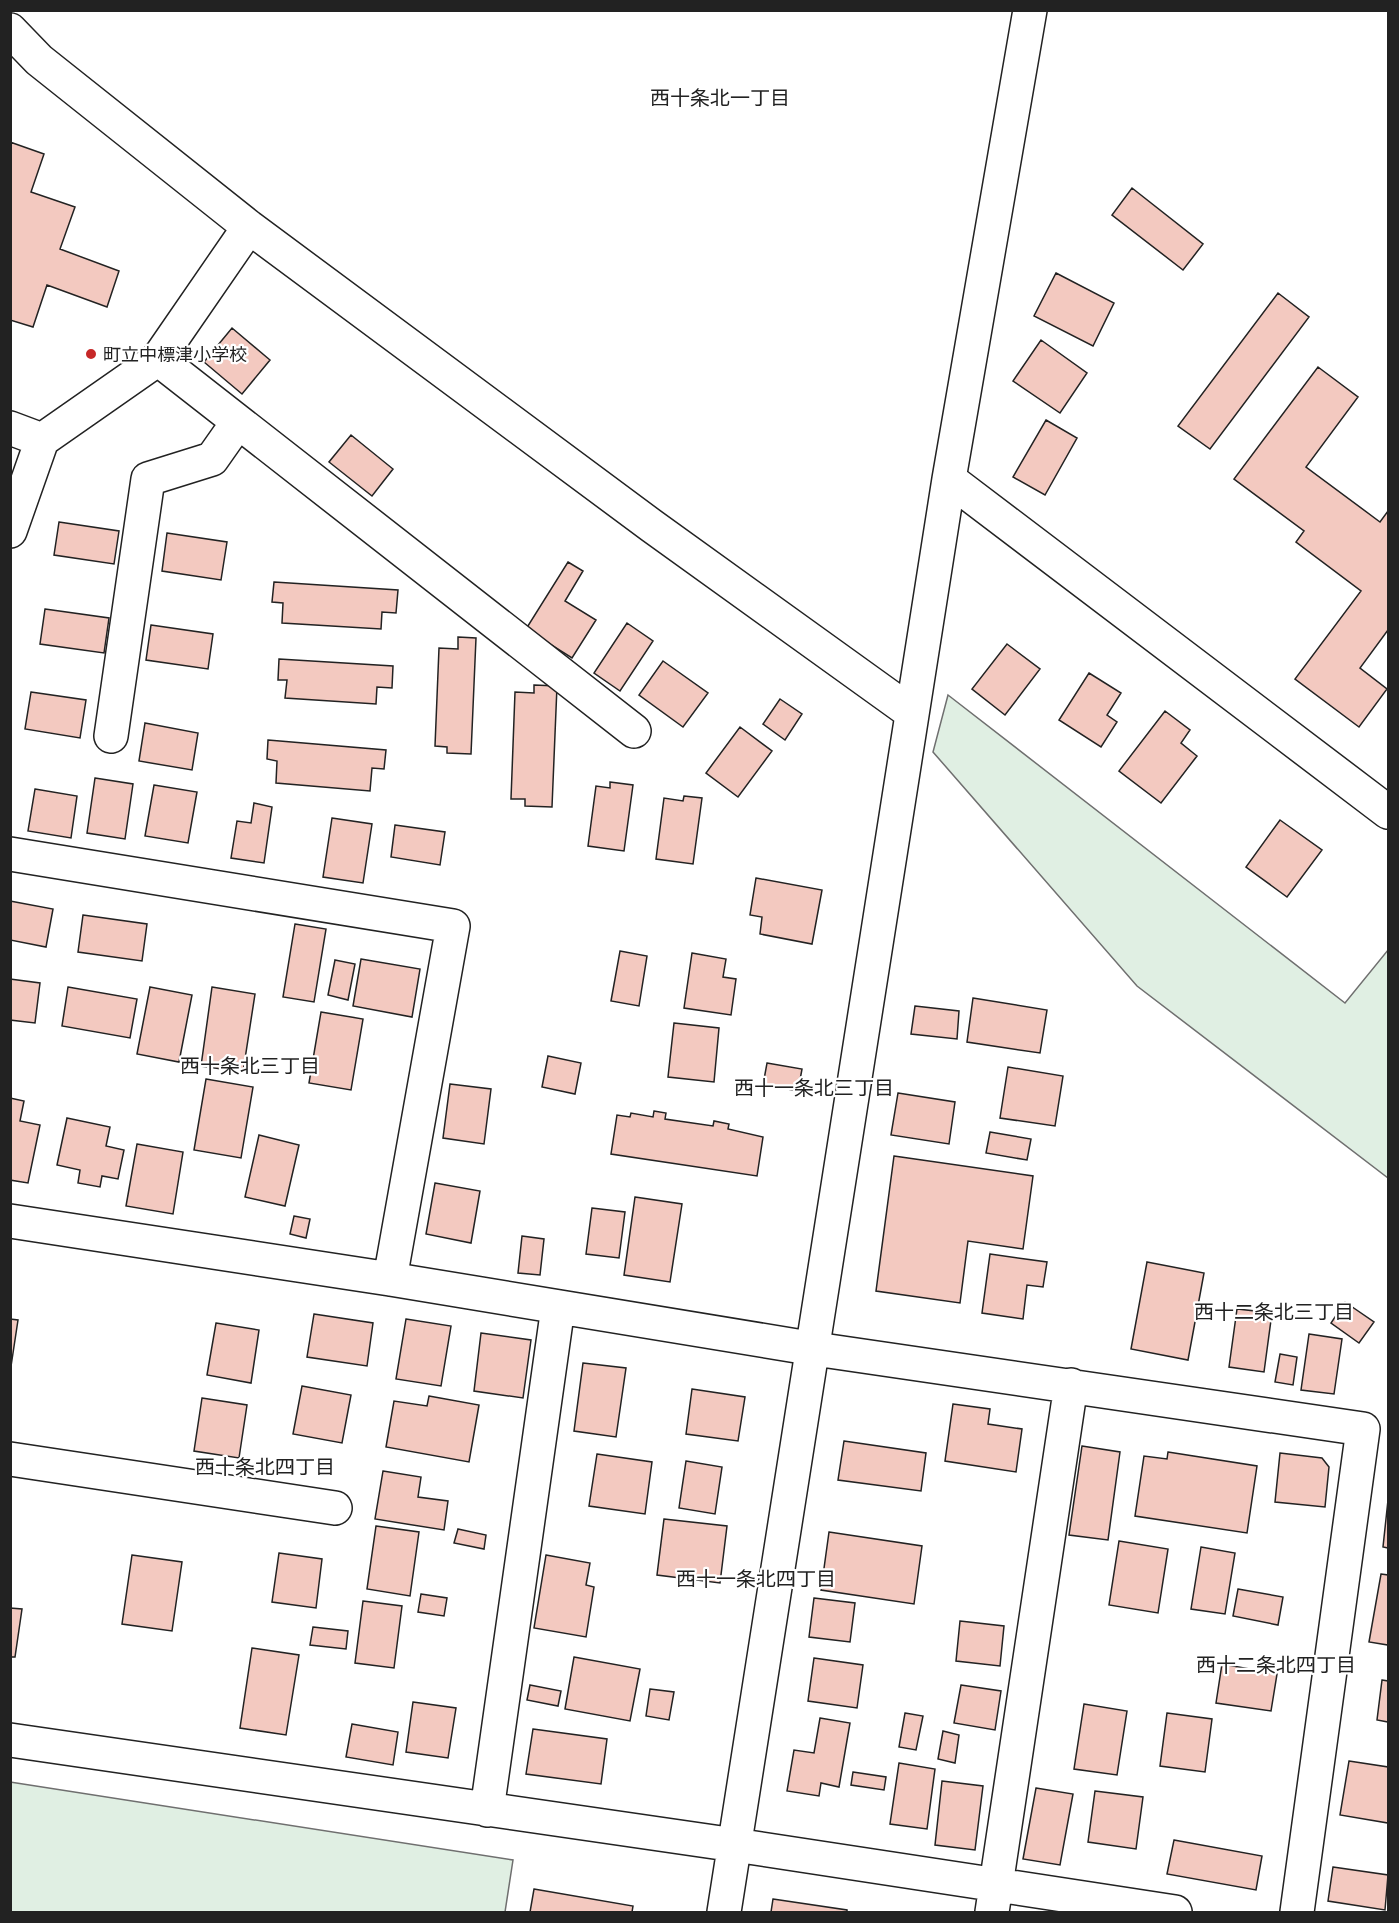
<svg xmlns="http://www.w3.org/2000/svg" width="1399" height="1923" viewBox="0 0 1399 1923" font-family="'Golos Text','Noto Sans JP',sans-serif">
<rect width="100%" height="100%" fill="#fff"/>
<!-- green -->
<path fill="#e0efe3" stroke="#6f6f6f" stroke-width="1.5" d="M948 695 1345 1003 1388 950V1178L1137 986 933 752Z
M10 1782 513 1860 505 1912H11Z"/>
<!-- building -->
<path fill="#f3c9c0" stroke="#222" stroke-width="1.5" d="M10 142 44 154 31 192 75 207 60 249 119 271 107 307 47 285 33 327 10 320Z
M1132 188 1203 244 1183 270 1112 215Z
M1056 273 1114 303 1093 346 1034 316Z
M1278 293 1309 317 1210 449 1178 426Z
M232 328 270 360 242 394 204 362Z
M1041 340 1087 373 1060 413 1013 381Z
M1318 367 1358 397 1306 467 1380 522 1388 511V630L1360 668 1387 689 1359 727 1295 679 1361 591 1296 542 1304 531 1234 479Z
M1046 420 1077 438 1045 495 1013 477Z
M351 435 393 469 372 496 329 462Z
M59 522 119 531 114 564 54 555Z
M167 533 227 542 221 580 162 571Z
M568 562 583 571 565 601 596 620 572 658 526 629Z
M274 582 398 590 396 613 382 612 381 629 282 623 283 603 272 602Z
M45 609 109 618 104 653 40 644Z
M627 623 653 641 620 691 594 673Z
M151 625 213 634 208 669 146 660Z
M458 637 476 638 471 754 447 753V747L435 746 439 648 458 649Z
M1007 644 1040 669 1005 715 972 689Z
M279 659 393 666 392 688 377 687 376 704 285 698 287 680H278Z
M663 661 708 693 683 727 639 695Z
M1089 673 1121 693 1107 715 1117 722 1101 747 1059 720Z
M534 685 557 686 552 807 525 806V799H511L515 692 534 693Z
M31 692 86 700 80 738 25 729Z
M780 699 802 714 785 740 763 724Z
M1165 711 1190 730 1181 743 1197 756 1161 803 1119 771Z
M145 723 198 733 192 770 139 761Z
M740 727 772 751 738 797 706 773Z
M268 740 386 750 384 769 372 768 370 791 276 783 277 761 267 759Z
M95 778 133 784 125 839 87 833Z
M610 782 633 785 624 851 588 846 596 786 610 788Z
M154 785 197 792 188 843 145 836Z
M35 789 77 796 71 838 28 831Z
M684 796 702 798 693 864 656 859 664 798 683 801Z
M254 803 272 807 264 863 231 858 237 821 251 823Z
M332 818 372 824 363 883 323 877Z
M1280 820 1322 850 1287 897 1246 867Z
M395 825 445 832 440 865 391 857Z
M756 878 822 890 812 944 760 934 762 917 750 915Z
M10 901 53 909 46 947 10 940Z
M83 915 147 924 142 961 78 952Z
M295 924 326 929 314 1002 283 997Z
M620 951 647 956 639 1006 611 1001Z
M692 953 726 959 723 977 736 979 731 1015 684 1008Z
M361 959 420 969 412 1017 353 1006Z
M335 960 355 964 348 1000 328 995Z
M10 979 40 983 35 1023 10 1020Z
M68 987 137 999 130 1038 62 1026Z
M150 987 192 995 179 1062 137 1054Z
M212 987 255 994 243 1072 201 1066Z
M973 998 1047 1010 1040 1053 967 1042Z
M915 1006 959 1011 957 1039 911 1034Z
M321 1012 363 1019 351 1090 309 1083Z
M674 1023 719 1028 714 1082 668 1077Z
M548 1056 581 1063 575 1094 542 1087Z
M767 1063 802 1069 798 1091 763 1085Z
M1008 1067 1063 1076 1055 1126 1000 1118Z
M206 1079 253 1087 241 1158 194 1150Z
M450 1084 491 1089 484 1144 443 1138Z
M898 1093 955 1102 949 1144 891 1135Z
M10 1098 24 1101 20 1121 40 1125 28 1183 10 1180Z
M654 1111 666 1113 665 1119 713 1126 714 1121 729 1124 728 1129 763 1137 757 1176 611 1154 617 1115 630 1117 631 1113 653 1117Z
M67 1118 110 1127 106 1146 124 1150 118 1179 102 1176 100 1187 78 1183 80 1170 57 1165Z
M990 1132 1031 1139 1027 1160 986 1153Z
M259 1135 299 1145 285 1206 245 1197Z
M137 1144 183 1152 173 1214 126 1206Z
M894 1156 1033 1176 1023 1249 968 1241 960 1303 876 1291Z
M435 1183 480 1191 471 1243 426 1234Z
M635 1197 682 1204 670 1282 624 1275Z
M592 1208 625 1212 619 1258 586 1254Z
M294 1216 310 1219 306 1238 290 1234Z
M522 1236 544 1239 540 1275 518 1273Z
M990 1254 1047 1262 1043 1287 1027 1285 1023 1319 982 1313Z
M1147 1262 1204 1273 1188 1360 1131 1349Z
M1345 1302 1374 1322 1359 1343 1331 1323Z
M1237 1309 1255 1311 1254 1317 1271 1320 1264 1372 1229 1367Z
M314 1314 373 1323 367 1366 307 1357Z
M10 1319 18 1320 10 1373Z
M406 1319 451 1326 441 1386 396 1379Z
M216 1323 259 1330 251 1383 207 1375Z
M481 1333 531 1340 523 1398 474 1391Z
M1309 1334 1342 1339 1334 1394 1301 1390Z
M1280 1354 1297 1357 1293 1385 1275 1382Z
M583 1363 626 1368 616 1437 574 1431Z
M302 1386 351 1395 342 1443 293 1434Z
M692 1389 745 1397 738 1441 686 1434Z
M429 1396 479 1405 469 1462 386 1447 394 1401 427 1406Z
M202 1398 247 1405 239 1458 194 1451Z
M953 1404 990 1409 988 1424 1022 1429 1016 1472 945 1461Z
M844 1441 926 1453 921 1491 838 1480Z
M1082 1446 1120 1452 1108 1540 1069 1535Z
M1168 1452 1257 1466 1247 1533 1135 1516 1144 1456 1167 1459Z
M1280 1453 1322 1458 1329 1467 1325 1507 1275 1502Z
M597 1454 652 1462 645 1514 589 1506Z
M686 1461 722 1467 715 1514 679 1508Z
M383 1471 421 1477 418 1497 448 1501 444 1530 375 1519Z
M1388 1500V1548L1383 1547Z
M664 1519 727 1526 720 1583 657 1575Z
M376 1526 419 1532 410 1596 367 1589Z
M458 1529 486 1535 484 1549 454 1543Z
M829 1532 922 1546 914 1604 821 1590Z
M1119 1541 1168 1549 1158 1613 1109 1605Z
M1201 1547 1235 1553 1225 1614 1191 1609Z
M279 1553 322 1559 316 1608 272 1602Z
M132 1555 182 1562 172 1631 122 1624Z
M546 1555 590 1563 586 1585 594 1587 586 1637 534 1628Z
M1381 1574 1388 1575V1645L1369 1642Z
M1238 1589 1283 1597 1278 1625 1233 1616Z
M421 1594 447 1598 444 1616 418 1612Z
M814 1598 855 1603 850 1642 809 1637Z
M363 1601 402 1606 394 1668 355 1663Z
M10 1608 22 1609 15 1657H10Z
M960 1621 1004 1626 1000 1666 956 1661Z
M313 1627 348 1631 346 1649 310 1645Z
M252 1648 299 1655 286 1735 240 1728Z
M574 1657 640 1669 630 1721 565 1709Z
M814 1658 863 1665 857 1708 808 1701Z
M1222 1664 1277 1674 1271 1711 1216 1703Z
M1382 1680 1388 1681V1722L1377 1720Z
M530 1685 561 1691 558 1706 527 1700Z
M961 1685 1001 1691 995 1730 954 1723Z
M650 1689 674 1692 669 1720 646 1716Z
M413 1702 456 1708 448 1758 406 1752Z
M1084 1704 1127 1711 1117 1775 1074 1769Z
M905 1713 923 1716 916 1750 899 1747Z
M1167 1713 1212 1719 1205 1772 1160 1766Z
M820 1718 850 1723 839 1787 821 1783 819 1796 787 1791 794 1750 814 1753Z
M352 1724 398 1732 393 1765 346 1757Z
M533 1729 607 1739 601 1784 526 1774Z
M943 1731 959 1735 955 1763 938 1759Z
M1349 1761 1388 1767V1823L1340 1815Z
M899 1763 935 1769 927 1829 890 1824Z
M853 1772 886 1777 884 1790 851 1785Z
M942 1781 983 1786 975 1850 935 1845Z
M1036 1788 1073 1794 1060 1865 1023 1859Z
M1095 1791 1143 1797 1136 1849 1088 1842Z
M1174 1840 1262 1856 1256 1890 1167 1874Z
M1333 1867 1388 1875 1385 1910 1328 1901Z
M534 1889 633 1906 632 1912H530Z
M773 1899 847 1910V1912H771Z"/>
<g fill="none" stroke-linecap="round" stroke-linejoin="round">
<defs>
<path id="minor" d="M10 30 39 60 249 227 652 526 912 713
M158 359 634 731
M10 428 42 440 10 531
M42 440 158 359 249 227
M949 479 1388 812
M111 736 148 479 212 459 238 422
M10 854 453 926 390 1279
M10 1221 390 1279 815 1349 1363 1429 1297 1912
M10 1459 335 1508
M10 1740 735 1845 1175 1912
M487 1810 558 1307
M724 1912 949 479 1030 10
M992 1912 1071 1385"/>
</defs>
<!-- minor casing -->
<use href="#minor" stroke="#222" stroke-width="36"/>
<!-- minor -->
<use href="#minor" stroke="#fff" stroke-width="33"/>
</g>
<!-- markers -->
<circle fill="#c62828" stroke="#fff" stroke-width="2" cx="91" cy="354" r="6"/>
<g text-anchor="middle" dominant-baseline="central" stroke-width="4.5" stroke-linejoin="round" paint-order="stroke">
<!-- poi labels -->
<g font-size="18" fill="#222" stroke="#fff" text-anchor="start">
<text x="103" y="354">町立中標津小学校</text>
</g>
<!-- neighbourhood labels -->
<g font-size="20" fill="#222" stroke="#fff">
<text x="720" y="97">西十条北一丁目</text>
<text x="250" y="1065">西十条北三丁目</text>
<text x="814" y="1087">西十一条北三丁目</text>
<text x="1274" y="1311">西十二条北三丁目</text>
<text x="265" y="1466">西十条北四丁目</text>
<text x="756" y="1578">西十一条北四丁目</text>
<text x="1276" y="1664">西十二条北四丁目</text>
</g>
</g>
<!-- border -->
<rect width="1399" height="1923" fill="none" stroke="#222222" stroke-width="24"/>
</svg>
